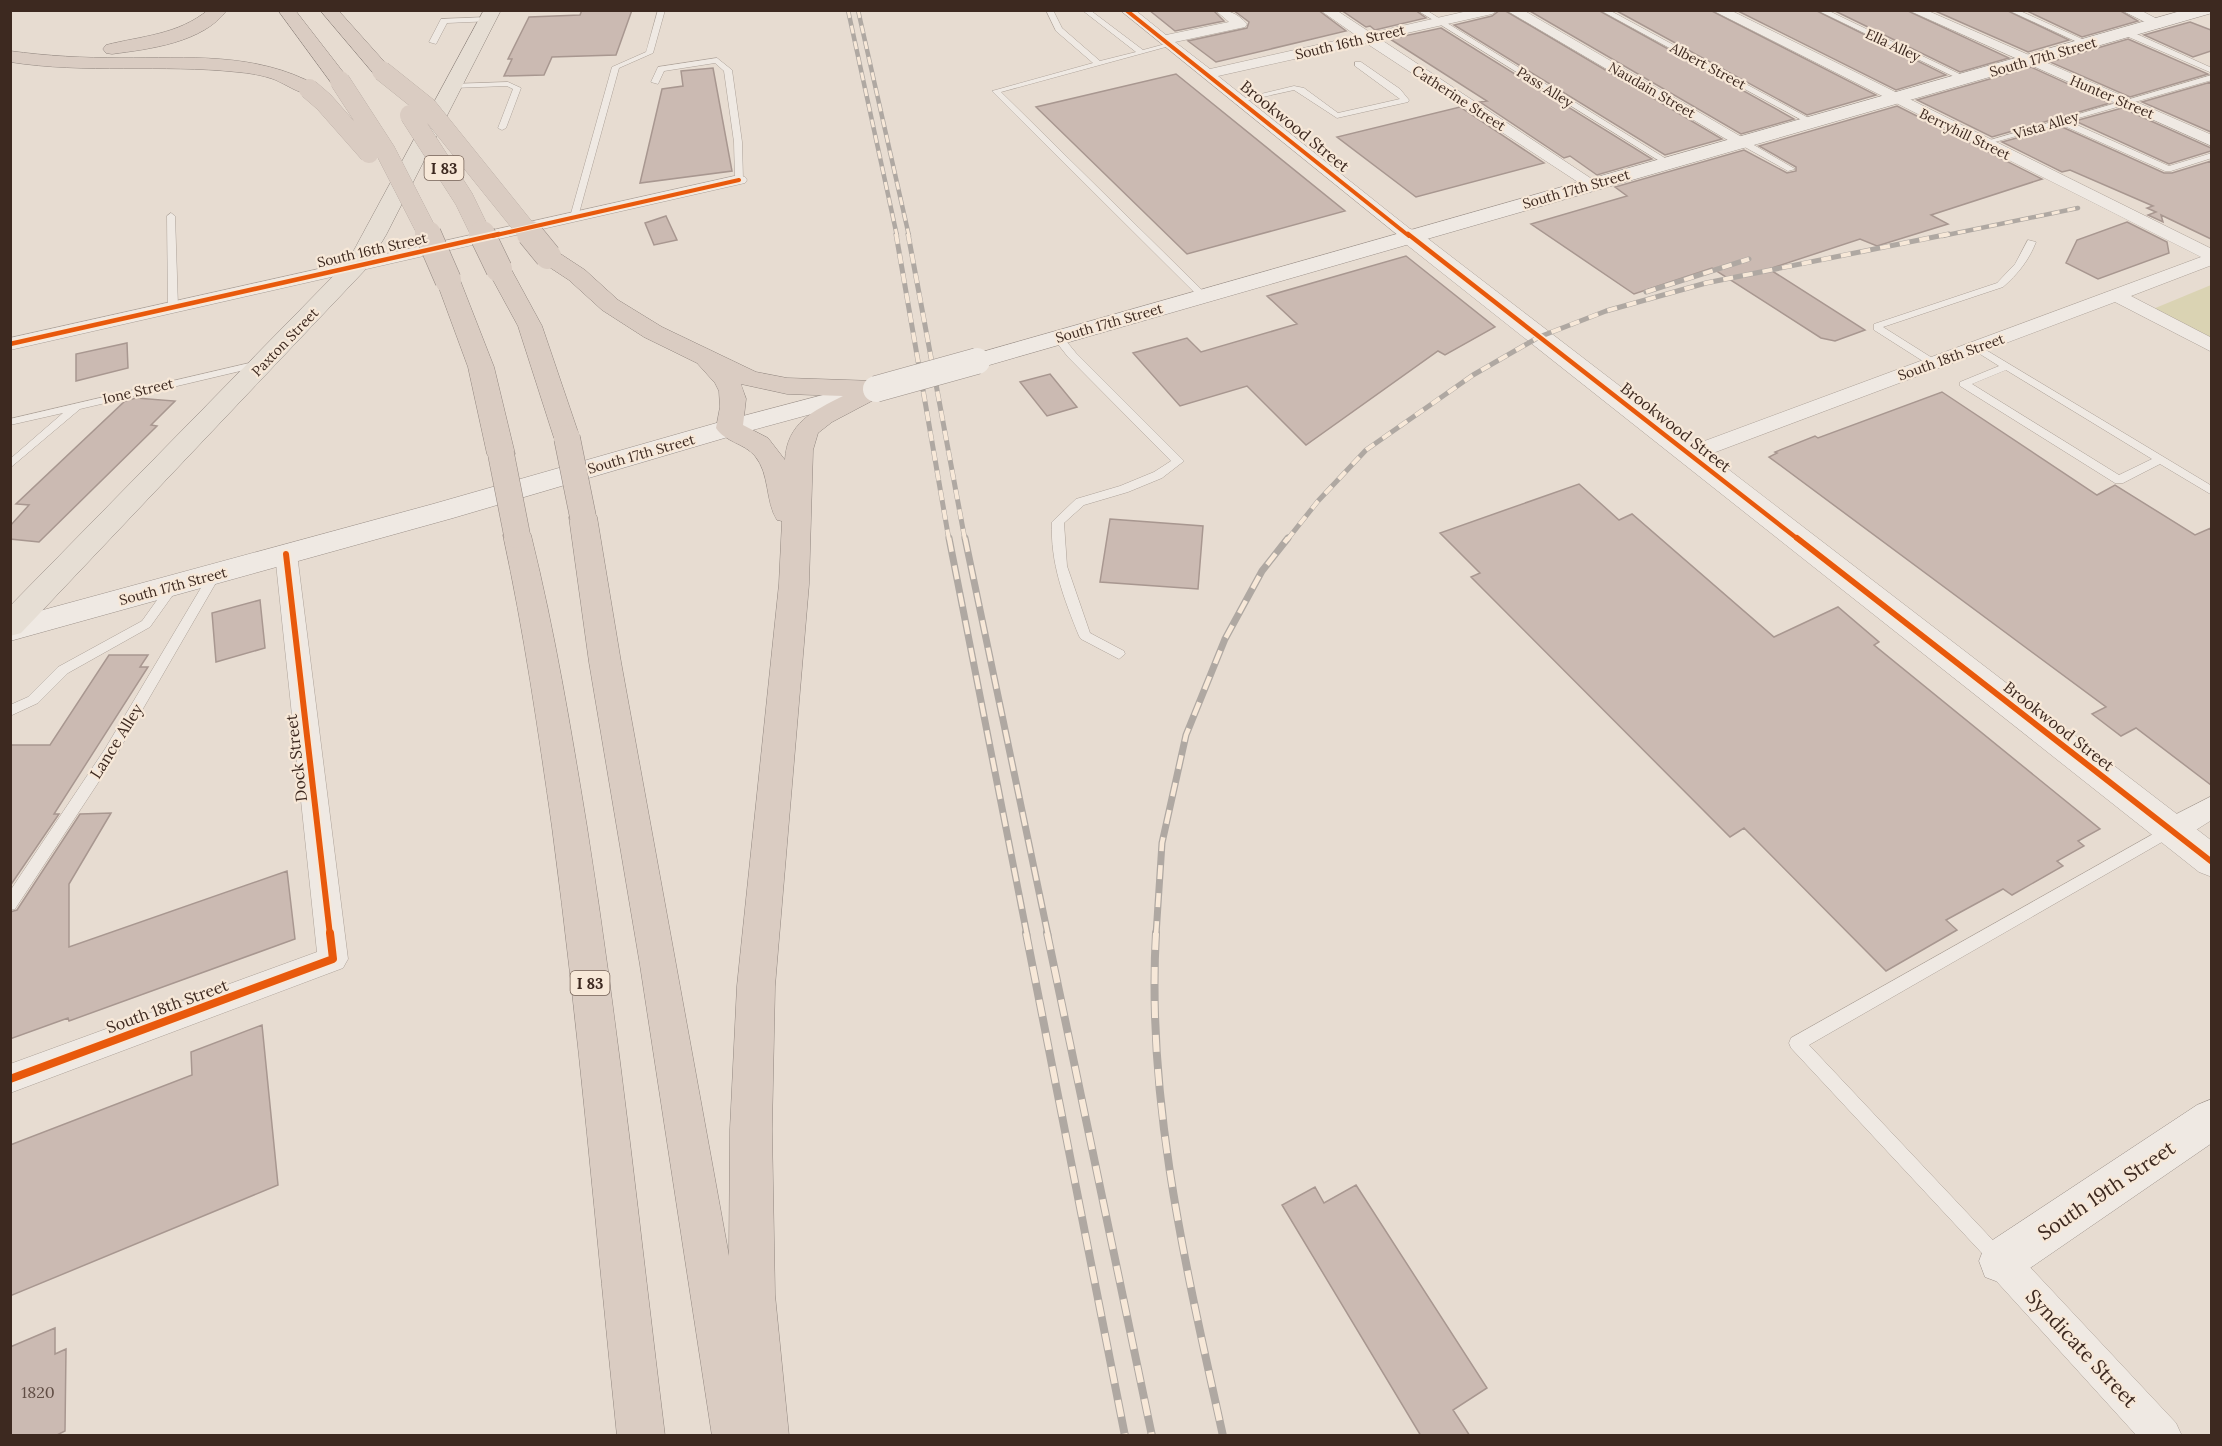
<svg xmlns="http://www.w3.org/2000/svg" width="2222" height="1446" viewBox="0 0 2222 1446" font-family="Lora,serif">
<rect width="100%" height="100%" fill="#e7dcd1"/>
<!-- green -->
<path fill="#dad3b3" d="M2211 285V340L2153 309Z"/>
<!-- building -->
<path fill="#cbbab2" stroke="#a89790" stroke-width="1.5" d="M582 10H632L616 55 552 57 544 75 504 76 512 59H508L529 17 580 15Z
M1149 10H1213L1224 21 1175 31Z
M1233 10H1318L1346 31 1216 62 1188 41 1247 28 1249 22Z
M1341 10H1415L1426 18 1375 30 1370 26 1366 27Z
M1500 10H1504L1722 139 1665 155 1454 25 1492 16Z
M1528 10H1598L1794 119 1741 134Z
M1615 10H1710L1876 95 1807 115Z
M1736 10H1815L1946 75 1896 90Z
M1833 10H1906L2009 58 1960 72Z
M1933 10H2006L2069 40 2028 52Z
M2025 10H2119L2138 21 2082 37Z
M2190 22 2211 30V51L2193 57 2144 35Z
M1441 28 1652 159 1597 175 1570 156 1564 158 1480 102 1487 101 1390 39Z
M2128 39 2208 74 2130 97 2050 62Z
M2031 67 2110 103 1992 137 1917 100Z
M713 68 732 171 640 183 662 89 683 86 681 71Z
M1176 74 1345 211 1187 254 1036 107Z
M2211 82V132L2142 102Z
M1897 106 2042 179 1931 215 1948 224 1877 246 1860 239 1769 269 1865 330 1835 341 1821 338 1712 268 1634 294 1531 224 1627 196 1615 187 1744 150 1787 173 1796 171V167L1759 146Z
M1460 107 1544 163 1416 197 1337 137Z
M2122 108 2211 148V151L2169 164 2075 121Z
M2060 126 2164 173H2172L2211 161V239L2161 215 2163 222 2148 215 2156 212 2147 208 2153 206 2070 170 2062 172 2002 142Z
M666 216 677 240 654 245 645 223Z
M2127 222 2167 242 2169 253 2098 279 2066 263 2077 240Z
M1406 256 1495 327 1445 355 1438 351 1306 445 1247 386 1180 406 1133 353 1187 338 1201 352 1297 324 1267 296Z
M127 343 128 368 76 381V354Z
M1050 374 1077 407 1047 416 1020 382Z
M1942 392 2097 495 2115 485 2195 535 2211 528V785L2136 728 2121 736 2092 714 2106 707 1769 457 1777 453 1775 452 1815 436 1818 438Z
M136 398 175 401 151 425 157 426 39 542 10 539V526L29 505 16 504 125 401Z
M1579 484 1619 520 1632 514 1774 637 1838 607 1879 642 1874 645 2100 829 2078 841 2084 846 2057 861 2063 866 2012 895 2003 889 1946 920 1957 930 1886 971 1744 828 1730 837 1471 577 1480 573 1440 533Z
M1110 519 1203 526 1198 589 1100 582Z
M260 600 265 648 216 662 212 613Z
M109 655H148L140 667H148L54 814H59L10 886V745H50Z
M111 813 69 884V947L287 871 295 939 69 1021 68 1018 10 1039V912L17 910 80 814Z
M262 1025 278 1185 10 1296V1145L192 1075 191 1052Z
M1356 1185 1487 1388 1453 1410 1470 1436H1421L1282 1205 1315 1187 1324 1203Z
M55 1328V1354L66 1349 65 1431 55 1436H10V1347Z"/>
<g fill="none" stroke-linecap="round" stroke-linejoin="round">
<defs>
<path id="service" d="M658 10H665L653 53 619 68 578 217 571 219 570 217 612 67 646 52Z
M1046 10H1053L1062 28 1100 61 1136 52 1082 10H1090L1143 50 1169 43 1173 45 1001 92 1206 294V298H1200L992 91 1093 63 1056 31Z
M1417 10H1426L1673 163 1666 165Z
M1600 10H1609L1816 122 1809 124Z
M1817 10H1827L1970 79 1963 81Z
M2008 10H2018L2093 44 2086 46Z
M489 17 493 19 492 21 447 23 436 44 429 42 441 19Z
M2124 31H2130L2212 68V73L2124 35Z
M717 58 732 70 742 142 743 180 739 183 735 180 734 142 724 71 715 63 664 71 658 84 651 82 658 67Z
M1355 62H1361L1400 89 1409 100 1408 102 1337 118 1294 90 1240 102 1236 100 1294 86 1304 88 1338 113 1400 99 1355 66Z
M2212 75V80L2068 121 2169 166 2212 153V158L2171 171H2165L2060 124 1984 145 1980 143Z
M508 82 521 88 506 128 502 130 498 128 513 89 507 86 452 88 448 86 452 84Z
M1741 141H1747L1795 169 1788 171 1741 145Z
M171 213 175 216 178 307 173 310 168 307 167 216Z
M2028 240 2036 242C2029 260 2018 274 2003 287L1883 327 1937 361V365H1929L1874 330V324L1997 283 2015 264Z
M1058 335 1062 336 1076 353 1184 461 1162 478 1128 492 1084 505 1064 523 1067 566 1090 633 1124 651 1125 654 1119 659 1081 639 1079 636C1064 599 1050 563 1052 522L1076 499 1120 486 1154 472 1171 461 1068 357 1053 338Z
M1976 344 2212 486V495L2160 464 2123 483H2115L1960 386V382L1999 366 1972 349 1971 347ZM2006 370 2152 459 2119 475 1972 384Z
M262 360 266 361V365L80 409 10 468V459L63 413 10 425V419Z
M215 570 221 574 115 757 15 909 10 910V891L105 749 211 571Z
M174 581 180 585 150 627 68 673 38 703 10 716V705L28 697 58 667 142 621 170 582Z
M2171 824 2176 826 2178 830 2176 834 1809 1045 2004 1252 2007 1258 2004 1264 1998 1267 1992 1264 1791 1048 1789 1043 1791 1038Z"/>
<path id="minor" d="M1120 10H1135L1166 35 1229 22 1215 10C1229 10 1237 13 1247 24L1245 27 1175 42 1210 69 1357 36 1320 10H1336L1371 33 1472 10H1498L1492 14 1380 39 1601 185 1599 188H1587L1366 43 1218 76 1419 236 1416 240H1404Z
M1506 10H1523L1752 143 1744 148 1738 146Z
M1712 10H1730L2212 249V265L2131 296 2212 338V352L2115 302 1697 459 1690 461 1683 459 1680 454 1683 449 2201 257Z
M1908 10H1926L2212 135V146Z
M2121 10H2140L2167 24 2160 28 2155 27Z
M739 175 745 177 747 180 745 183 10 350V338Z
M286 546 294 549 297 554 348 959 343 968 10 1093V1064L317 952 275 554 278 549Z
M2212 796V820C2196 829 2180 844 2161 838L2157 830 2161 822Z
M2001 1244 2013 1249 2176 1423 2182 1436H2137L1989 1273 1984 1261 1989 1249Z"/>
<path id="tertiary" d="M1410 229 1418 231 2212 841V877L2199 872 1402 241 1399 236 1402 231Z"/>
<path id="secondary" d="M2184 10H2212V13L986 366 977 369 968 366 964 361 968 356Z
M876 381 885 384 889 389 885 394 738 434 453 518 10 641V619L433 504 720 422Z
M2212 1099V1143L2017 1277 2001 1283 1985 1277 1979 1261 1985 1245 2197 1105Z"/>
<path id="primary" d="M484 10H501L386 235 365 270 21 633 10 636V606L348 261Z"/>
<path id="motorway" d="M208 10H227C203 43 149 49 112 54L106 53 103 49 106 45C141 36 178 35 208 10Z
M278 10H295L350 81 347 85H333Z
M320 10H338L389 67 391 71 389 75H375Z
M10 51C47 56 84 58 121 58 187 58 256 52 316 85L319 89 316 93C301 97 287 84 273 79 262 75 249 73 237 72 162 64 86 74 10 62Z
M548 249 556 251 585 270 618 300 662 327 756 372 787 378 876 381 885 384 889 389 885 394 832 422 818 433 813 450 809 584 775 986 772 1129 775 1295 789 1436H712L640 965 589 662 569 517 573 510 583 508 593 510 597 517 621 662 729 1256 730 1129 737 986 779 584 782 521 777 520C765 501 770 474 755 456 744 443 725 442 716 428L720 407 719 391 715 383 697 363 644 337 602 310 569 280 540 261 537 256 540 251ZM741 384 787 394 843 396C813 411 787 423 785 460L768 438 743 425 746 399Z
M499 262 507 264 511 269 542 326 580 438 576 444 567 446 558 444 554 438 518 326 487 269 491 264Z
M448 273 456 275 460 280 494 367 515 454 511 460 501 462 491 460 487 454 468 367 436 280 440 275Z
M517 525 527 528 531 535C555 632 571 729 587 827 619 1029 640 1233 665 1436H617C596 1233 579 1029 552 827 538 729 524 632 503 535L507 528Z"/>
</defs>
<!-- service casing -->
<use href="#service" stroke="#ada299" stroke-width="1"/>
<!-- minor casing -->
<use href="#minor" stroke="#ada299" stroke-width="1"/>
<!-- tertiary casing -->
<use href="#tertiary" stroke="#ada299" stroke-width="1"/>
<!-- secondary casing -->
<use href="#secondary" stroke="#9c918a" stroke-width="1"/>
<!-- primary casing -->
<use href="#primary" stroke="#928780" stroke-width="1"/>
<!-- motorway casing -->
<use href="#motorway" stroke="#928780" stroke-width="1"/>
<!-- service -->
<use href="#service" fill="#efe9e3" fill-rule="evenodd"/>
<!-- minor -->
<use href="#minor" fill="#efe9e3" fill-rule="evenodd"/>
<!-- tertiary -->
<use href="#tertiary" fill="#efe9e3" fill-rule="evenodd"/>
<!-- secondary -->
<use href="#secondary" fill="#efe9e3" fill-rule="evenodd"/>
<!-- primary -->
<use href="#primary" fill="#e6ded4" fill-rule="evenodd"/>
<!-- motorway -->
<use href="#motorway" fill="#daccc2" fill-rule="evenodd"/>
<defs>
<path id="rail-far3" d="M848 10 897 236
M858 10 909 236
M1942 236 2078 208"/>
<path id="rail-far2" d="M896 234 949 540
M908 234 965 540
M1646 292 1749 259
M1287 540 1318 501 1366 450 1473 375 1539 337 1606 311 1706 283 1949 234"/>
<path id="rail-far1" d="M949 538 1027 935
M965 538 1048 935
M1156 935 1162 843 1186 735 1225 639 1262 571 1288 538"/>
<path id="rail" d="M1026 933 1125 1436
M1047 933 1152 1436
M1156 933C1146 1103 1187 1272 1223 1436"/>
</defs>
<!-- rail-far3 casing -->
<use href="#rail-far3" stroke="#afa8a2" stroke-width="4.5"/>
<!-- rail-far2 casing -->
<use href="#rail-far2" stroke="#afa8a2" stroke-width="5"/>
<!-- rail-far1 casing -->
<use href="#rail-far1" stroke="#afa8a2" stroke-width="7"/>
<!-- rail casing -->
<use href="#rail" stroke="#afa8a2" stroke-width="8"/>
<!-- rail-far3 -->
<use href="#rail-far3" stroke="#f7e8d8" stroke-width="3" stroke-dasharray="8" stroke-linecap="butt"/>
<!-- rail-far2 -->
<use href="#rail-far2" stroke="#f7e8d8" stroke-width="4" stroke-dasharray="10" stroke-linecap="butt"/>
<!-- rail-far1 -->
<use href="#rail-far1" stroke="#f7e8d8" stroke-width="4.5" stroke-dasharray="14" stroke-linecap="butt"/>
<!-- rail -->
<use href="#rail" stroke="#f7e8d8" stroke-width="6" stroke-dasharray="17" stroke-linecap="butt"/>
<defs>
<path id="secondary-bridge" d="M876 389 977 361"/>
<path id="motorway-bridge-far1" d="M382 71 427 107 531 236
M340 81 386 152 429 236
M309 89 324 102 369 153
M410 115 464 199 482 236"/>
<path id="motorway-bridge" d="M428 234 448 280
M482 234 499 269
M530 234 548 256
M567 438 583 517
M501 454 517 535"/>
</defs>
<!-- secondary-bridge casing -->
<use href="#secondary-bridge" stroke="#9c918a" stroke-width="27" stroke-linecap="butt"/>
<!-- motorway-bridge-far1 casing -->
<use href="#motorway-bridge-far1" stroke="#928780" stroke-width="20" stroke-linecap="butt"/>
<!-- motorway-bridge casing -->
<use href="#motorway-bridge" stroke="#928780" stroke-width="27" stroke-linecap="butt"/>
<!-- secondary-bridge -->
<use href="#secondary-bridge" stroke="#efe9e3" stroke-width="26"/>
<!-- motorway-bridge-far1 -->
<use href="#motorway-bridge-far1" stroke="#daccc2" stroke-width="20"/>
<!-- motorway-bridge -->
<use href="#motorway-bridge" stroke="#daccc2" stroke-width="26"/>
<defs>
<path id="cycleway-far3" d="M1126 10 1409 236
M492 236 739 180"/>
<path id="cycleway-far2" d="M1408 234 1799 540
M10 344 499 234"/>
<path id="cycleway-far1" d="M1797 538 2212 862
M286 554 330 935"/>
<path id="cycleway" d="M10 1079 333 959 330 933"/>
</defs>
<!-- cycleway-far3 casing -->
<use href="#cycleway-far3" stroke="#f7e8d8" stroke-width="6"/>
<!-- cycleway-far2 casing -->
<use href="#cycleway-far2" stroke="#f7e8d8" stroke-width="8"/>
<!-- cycleway-far1 casing -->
<use href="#cycleway-far1" stroke="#f7e8d8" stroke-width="10"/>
<!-- cycleway casing -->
<use href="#cycleway" stroke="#f7e8d8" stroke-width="11"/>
<!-- cycleway-far3 -->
<use href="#cycleway-far3" stroke="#e8590c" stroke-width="4"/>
<!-- cycleway-far2 -->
<use href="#cycleway-far2" stroke="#e8590c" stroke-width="4.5"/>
<!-- cycleway-far1 -->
<use href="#cycleway-far1" stroke="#e8590c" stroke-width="6"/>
<!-- cycleway -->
<use href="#cycleway" stroke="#e8590c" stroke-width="8"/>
</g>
<g text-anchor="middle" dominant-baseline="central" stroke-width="4.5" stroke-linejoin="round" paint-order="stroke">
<!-- far-street labels -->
<g font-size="14" fill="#3d2920" stroke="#f7e8d8">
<text transform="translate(1350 42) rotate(-13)">South 16th Street</text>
<text transform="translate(1893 45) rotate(25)">Ella Alley</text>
<text transform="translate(2043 57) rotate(-16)">South 17th Street</text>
<text transform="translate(1708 66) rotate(28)">Albert Street</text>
<text transform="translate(1545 87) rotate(32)">Pass Alley</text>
<text transform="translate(1652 90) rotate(30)">Naudain Street</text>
<text transform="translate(2112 97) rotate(23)">Hunter Street</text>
<text transform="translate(1459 98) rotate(33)">Catherine Street</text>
<text transform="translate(2046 125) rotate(-16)">Vista Alley</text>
<text transform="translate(1965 134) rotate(26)">Berryhill Street</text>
<text transform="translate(1576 189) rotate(-16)">South 17th Street</text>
<text transform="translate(372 250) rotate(-13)">South 16th Street</text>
<text transform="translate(1109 323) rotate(-16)">South 17th Street</text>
<text transform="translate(285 342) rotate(-46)">Paxton Street</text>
<text transform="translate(1951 357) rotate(-20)">South 18th Street</text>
<text transform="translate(138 391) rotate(-13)">Ione Street</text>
<text transform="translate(641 454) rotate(-16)">South 17th Street</text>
<text transform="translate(173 586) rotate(-15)">South 17th Street</text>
</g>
<!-- shield labels -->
<g fill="#f7e8d8" stroke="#756257" stroke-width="1.5">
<rect x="424.5" y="156" width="39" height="24" rx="4.5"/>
<rect x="570.5" y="971" width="39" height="24" rx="4.5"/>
</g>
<g font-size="15" font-weight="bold" fill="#3d2920">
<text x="444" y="168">I 83</text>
<text x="590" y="983">I 83</text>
</g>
<!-- street labels -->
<g font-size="16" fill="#3d2920" stroke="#f7e8d8">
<text transform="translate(1295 126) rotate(39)">Brookwood Street</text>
<text transform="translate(1676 427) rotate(38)">Brookwood Street</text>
<text transform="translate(2059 726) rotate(38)">Brookwood Street</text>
<text transform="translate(116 741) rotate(-58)">Lance Alley</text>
<text transform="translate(296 758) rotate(-97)">Dock Street</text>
<text transform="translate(167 1006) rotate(-20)">South 18th Street</text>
</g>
<!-- near-number labels -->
<g font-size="16" fill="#604d44">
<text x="38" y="1392">1820</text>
</g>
<!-- near-street labels -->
<g font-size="20" fill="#3d2920" stroke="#f7e8d8">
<text transform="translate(2106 1190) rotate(-34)">South 19th Street</text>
<text transform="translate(2082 1348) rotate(47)">Syndicate Street</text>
</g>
</g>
<!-- border -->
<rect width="2222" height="1446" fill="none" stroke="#3d2920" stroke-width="24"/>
</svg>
